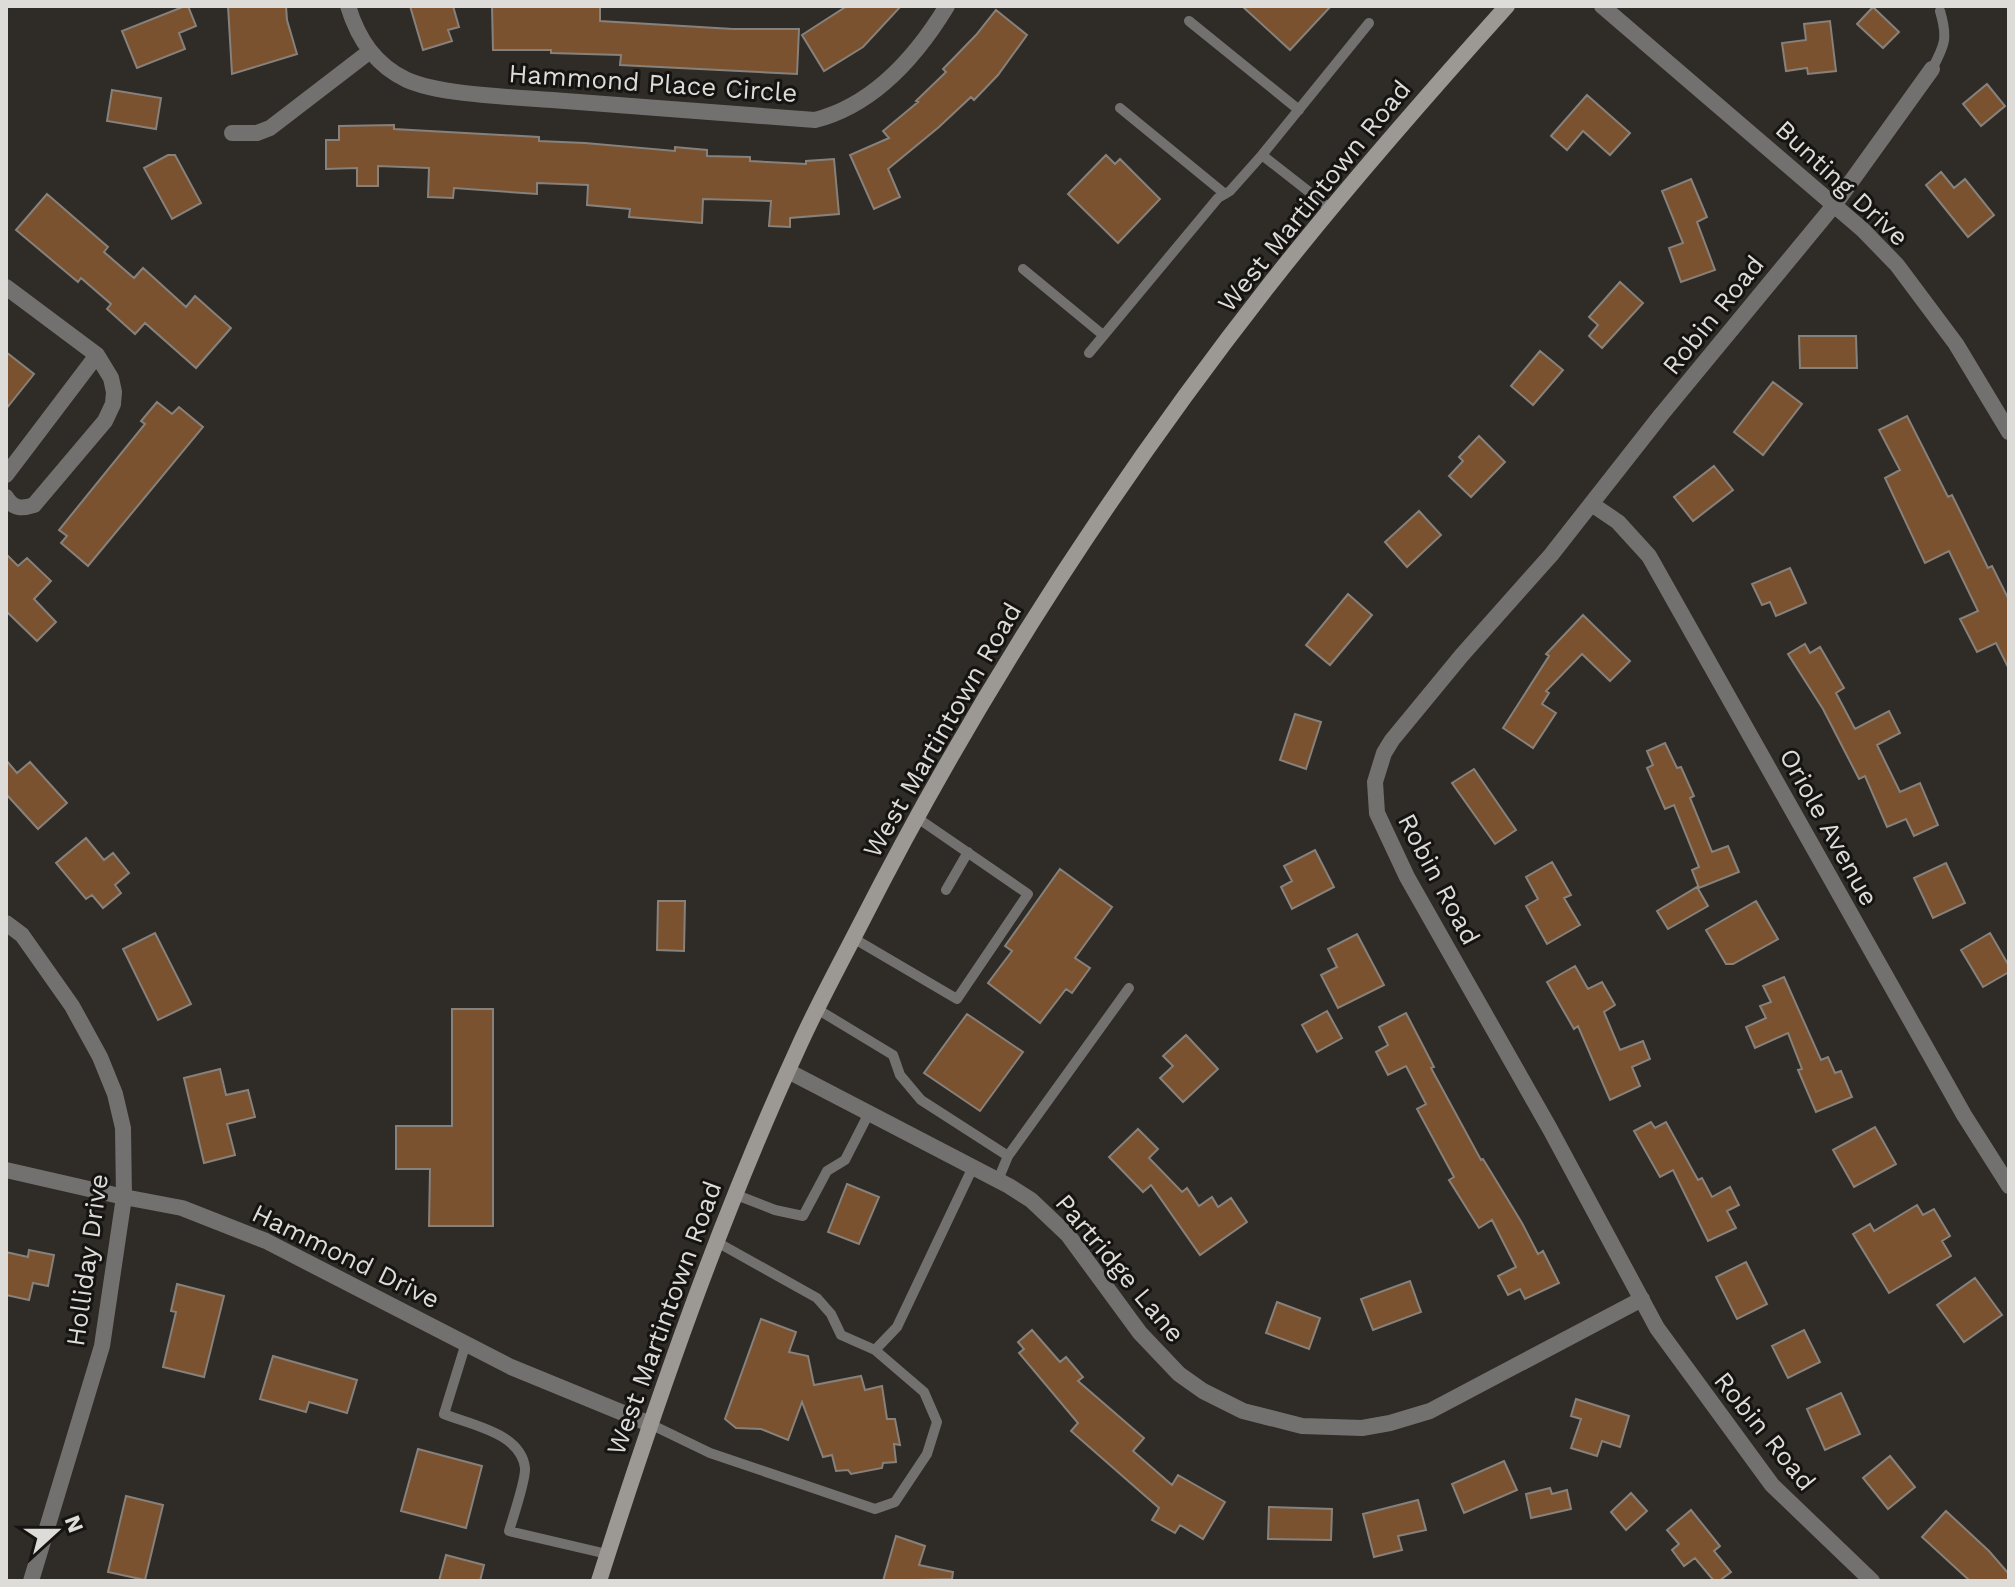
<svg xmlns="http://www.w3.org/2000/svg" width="2015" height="1587" viewBox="0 0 2015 1587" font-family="'Work Sans',sans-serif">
<rect width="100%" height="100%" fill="#2f2b26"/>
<!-- building -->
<path fill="#7a5230" stroke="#87817c" stroke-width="2" d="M185 6H188L196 26 179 33 185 49 137 68 122 31Z
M228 6H286L287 20 297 54 232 74Z
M410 6H453L459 27 448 30 452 41 423 50Z
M492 6H600V21L733 29H799L797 74 620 65 621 55 551 53V50H493Z
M847 6H901L863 47 824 71 802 35Z
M1242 6H1331L1290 50Z
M1873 7 1899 32 1883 48 1857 24Z
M996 10 1027 35 998 75 974 100 971 97 939 127 888 169 900 197 874 209 850 155 889 138 883 131 918 102 916 101 946 72 943 69 976 35Z
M1830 21 1836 71 1808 74 1807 68 1786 71 1782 43 1806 40 1804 24Z
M1987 84 2005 106 1981 126 1963 104Z
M112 90 161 98 156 129 107 121Z
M1587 95 1630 133 1610 155 1583 131 1567 150 1551 136Z
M394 125V129L539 137V141L585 143 675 151V147L707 150V156L750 157V161L806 164V161L834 159 839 214 790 218V227L769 226 771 201 703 199 702 223 629 217 630 209 587 205 588 185 537 183V194L454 188 453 198 428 197 429 168 378 166V186H357V168L326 169V140H339V126Z
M168 155H175L201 203 172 219 144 168Z
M1106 155 1115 164 1120 159 1160 199 1118 243 1068 194Z
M1941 172 1954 188 1965 179 1994 215 1968 237 1926 185Z
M1691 179 1707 217 1697 222 1715 270 1681 282 1669 248 1683 243 1662 191Z
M47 194 108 247 104 252 134 278 143 268 186 307 195 296 231 328 196 368 145 323 135 334 107 309 111 304 81 278 78 282 16 230Z
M1620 282 1643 303 1602 348 1589 336 1598 325 1589 317Z
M1799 336H1856L1857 368H1800Z
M1540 351 1563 370 1533 405 1511 386Z
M6 352 34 374 6 409Z
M1773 382 1802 404 1763 455 1734 432Z
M157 402 172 414 179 407 203 427 88 566 61 543 67 536 59 530 145 424 141 421Z
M1907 416 1948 497 1952 495 1988 568 1992 566 2009 600V669L1996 643 1977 652 1960 619 1978 611 1949 551 1925 563 1885 478 1900 470 1879 430Z
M1479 436 1505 462 1471 497 1449 476 1463 461 1459 457Z
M1714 466 1733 490 1693 521 1674 497Z
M1419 511 1441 535 1407 567 1385 542Z
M6 554 18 566 27 558 51 581 34 599 56 622 37 641 6 611Z
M1790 568 1806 603 1776 616 1770 602 1762 605 1752 584Z
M1348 594 1372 615 1330 665 1306 645Z
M1583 615 1630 661 1610 681 1582 654 1546 691 1549 693 1542 704 1556 713 1533 748 1503 728 1549 656 1546 654Z
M1805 644 1810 653 1820 647 1844 688 1836 693 1855 729 1889 711 1900 733 1877 745 1900 792 1920 783 1938 825 1914 836 1906 819 1887 827 1865 776 1859 779 1823 709 1788 654Z
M1295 714 1321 722 1306 769 1280 760Z
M1665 743 1677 768 1681 767 1694 796 1690 798 1712 852 1728 846 1739 872 1699 888 1692 870 1699 867 1674 805 1665 809 1647 768 1653 765 1647 751Z
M6 760 17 773 30 762 67 803 38 829 6 794Z
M1474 769 1516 830 1495 844 1452 783Z
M86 838 104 860 113 853 129 873 115 885 121 893 103 908 92 895 86 899 56 863Z
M1315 850 1334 887 1292 909 1281 887 1292 881 1284 866Z
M1552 862 1571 895 1564 898 1580 925 1547 944 1526 906 1538 899 1526 877Z
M1946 863 1965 903 1933 918 1914 878Z
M1060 869 1112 907 1075 958 1090 968 1072 993 1066 989 1040 1023 988 983 1012 951 1005 946Z
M1697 887 1708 906 1668 929 1657 911Z
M658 901H685L684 951 657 950Z
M1756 901 1778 939 1733 964H1726L1706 930Z
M155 933 191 1004 158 1020 123 949Z
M1990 933 2009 966V972L1983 987 1961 950Z
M1357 934 1384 985 1338 1008 1321 975 1337 967 1328 949Z
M1575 966 1588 989 1602 982 1615 1005 1604 1012 1620 1050 1643 1041 1650 1059 1632 1067 1640 1086 1610 1100 1578 1026 1574 1029 1547 982Z
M1784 977 1821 1060 1828 1057 1835 1073 1841 1071 1852 1097 1816 1112 1798 1070 1802 1069 1788 1033 1755 1048 1746 1027 1766 1018 1760 1006 1771 1002 1763 986Z
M452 1009H493V1226H429L430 1169H396V1126H452Z
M1327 1011 1342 1038 1317 1052 1302 1025Z
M1406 1013 1434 1067 1431 1068 1481 1160 1483 1159 1522 1223 1538 1254 1543 1251 1559 1283 1525 1299 1520 1289 1508 1295 1498 1276 1516 1267 1492 1220 1479 1228 1449 1180 1454 1177 1417 1109 1426 1104 1406 1066 1388 1075 1376 1052 1388 1045 1379 1027Z
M967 1014 1023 1052 980 1111 924 1073Z
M1186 1035 1218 1069 1183 1102 1160 1078 1173 1066 1163 1056Z
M220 1069 226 1095 248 1090 255 1117 227 1124 235 1155 204 1163 184 1078Z
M1651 1122 1655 1128 1666 1122 1698 1180 1702 1178 1712 1197 1730 1187 1739 1205 1727 1211 1736 1228 1708 1241 1673 1170 1660 1177 1634 1131Z
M1875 1127 1896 1164 1854 1187 1833 1150Z
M1138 1129 1158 1149 1149 1158 1182 1192 1187 1188 1199 1206 1212 1197 1218 1207 1231 1198 1247 1222 1200 1255 1151 1185 1143 1192 1109 1157Z
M847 1184 879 1197 859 1244 828 1232Z
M1917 1205 1923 1215 1934 1209 1950 1236 1942 1241 1951 1256 1889 1293 1853 1234 1870 1224 1874 1231Z
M29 1250 54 1255 48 1286 33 1283 29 1300 6 1295V1252L28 1257Z
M1746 1262 1767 1304 1737 1319 1716 1277Z
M1975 1278 2002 1315 1964 1342 1937 1305Z
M1410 1281 1421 1312 1373 1330 1361 1299Z
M177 1284 224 1296 204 1377 163 1367 176 1312 171 1311Z
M1277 1302 1320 1318 1309 1349 1266 1333Z
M761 1319 796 1332 789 1352 808 1356 814 1385 861 1376 865 1390 882 1386 887 1419H895L900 1445 894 1444 896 1462 883 1463 882 1468 851 1474 848 1470 836 1471 832 1455 823 1457 802 1402 788 1440 761 1429 736 1428 725 1419Z
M1032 1330 1060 1362 1066 1357 1083 1377 1078 1381 1144 1438 1133 1451 1172 1485 1178 1475 1225 1502 1203 1539 1180 1525 1175 1533 1152 1520 1159 1508 1071 1431 1078 1423 1019 1353 1024 1349 1018 1342Z
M1804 1330 1820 1362 1788 1378 1772 1346Z
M273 1356 357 1380 347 1413 309 1402 306 1412 260 1399Z
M1841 1393 1860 1434 1825 1450 1807 1409Z
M1576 1399 1629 1416 1620 1447 1602 1441 1597 1456 1571 1448 1581 1419 1571 1416Z
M418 1449 482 1466 466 1528 401 1511Z
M1890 1456 1915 1487 1888 1509 1863 1478Z
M1504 1461 1517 1490 1464 1513 1452 1484Z
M1550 1488 1552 1494 1567 1490 1571 1509 1531 1518 1526 1494Z
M1631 1493 1647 1511 1626 1530 1611 1512Z
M126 1496 163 1505 145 1580 108 1572Z
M1418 1500 1426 1530 1398 1536 1402 1550 1374 1557 1363 1514Z
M1269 1507 1332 1509 1331 1540 1268 1539Z
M1691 1510 1720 1546 1714 1551 1731 1572 1719 1581H1714L1695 1558 1684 1566 1672 1550 1679 1544 1667 1530Z
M1946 1511 1989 1551 2009 1574V1581H1970L1922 1537Z
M896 1536 925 1546 919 1565 953 1572 952 1579 883 1581Z
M446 1555 484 1565 480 1581H439Z"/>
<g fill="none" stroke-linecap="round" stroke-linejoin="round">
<!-- service -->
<path stroke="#73716f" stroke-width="10" d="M1189 21 1299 110
M1932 69C1945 45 1948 38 1940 11
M1120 108 1225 194
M1262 155 1331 209
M1023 269 1103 335
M1089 353 1218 198 1230 191 1262 155 1369 23
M946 890 968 852
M853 938 957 999 1028 894 916 817
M817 1009 893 1055 900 1075 921 1100 1008 1156 998 1180
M1008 1156 1129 988
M734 1194 775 1210 803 1216 827 1171 845 1160 869 1113
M466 1343 444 1414C471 1425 521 1433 525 1468 526 1480 513 1517 509 1531L607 1554
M875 1350 897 1327 973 1167
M650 1424 710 1453 875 1509 895 1502 927 1454 937 1422 924 1392 875 1350 841 1335 831 1314 817 1298 715 1241"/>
<!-- minor -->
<path stroke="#73716f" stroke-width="16" d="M348 6C358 39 375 65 407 80 440 95 514 97 552 100 639 107 727 113 815 120 874 105 916 57 947 6
M232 133H257L270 128 369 52
M6 287 97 355 111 378 114 392 113 404 105 421 34 505C22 509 13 509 6 497
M6 475 97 355
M1593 505 1618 522 1649 556 1964 1115 2009 1186
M6 923 22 935 72 1006 100 1057 115 1094 123 1128 124 1197 102 1346 31 1581
M788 1071 1009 1186 1031 1200 1068 1235 1140 1333 1179 1374 1203 1391 1243 1411 1302 1426 1362 1428 1390 1423 1430 1411 1642 1299
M1872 1581 1772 1485 1657 1328 1550 1129 1407 877 1377 813 1375 782 1384 753 1392 740 1462 655 1551 555 1661 415 1835 204 1932 69"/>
<!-- tertiary -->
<path stroke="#73716f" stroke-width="16" d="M1602 6 1863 230 1897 265 1956 344 2009 432
M6 1170 124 1197 182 1208 266 1241 511 1367 650 1424"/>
<!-- secondary -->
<path stroke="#9c9894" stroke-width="16" d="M599 1581C657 1399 719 1220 799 1046 818 1004 840 964 861 923 977 695 1116 480 1273 280 1348 185 1427 95 1507 6"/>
</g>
<g text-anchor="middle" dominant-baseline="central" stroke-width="6" stroke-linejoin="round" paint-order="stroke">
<!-- street labels -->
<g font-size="26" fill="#dedcd8" stroke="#161412">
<text transform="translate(653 83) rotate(4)">Hammond Place Circle</text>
<text transform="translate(1842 183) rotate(43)">Bunting Drive</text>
<text transform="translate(1314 196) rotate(-51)">West Martintown Road</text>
<text transform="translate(1713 315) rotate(-51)">Robin Road</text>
<text transform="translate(942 730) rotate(-60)">West Martintown Road</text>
<text transform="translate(1829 827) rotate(61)">Oriole Avenue</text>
<text transform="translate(1439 879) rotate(62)">Robin Road</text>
<text transform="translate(346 1256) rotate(26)">Hammond Drive</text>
<text transform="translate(87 1260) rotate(-82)">Holliday Drive</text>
<text transform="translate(1120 1268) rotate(50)">Partridge Lane</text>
<text transform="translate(664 1318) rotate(-70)">West Martintown Road</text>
<text transform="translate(1765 1431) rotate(51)">Robin Road</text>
</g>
</g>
<!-- border -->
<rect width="2015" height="1587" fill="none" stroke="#dedcd8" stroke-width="16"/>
<!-- north arrow -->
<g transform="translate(56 1531) rotate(69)" stroke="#161412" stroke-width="6" paint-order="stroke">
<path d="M0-6L14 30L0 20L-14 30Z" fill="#dedcd8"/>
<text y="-12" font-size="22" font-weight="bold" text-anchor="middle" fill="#dedcd8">N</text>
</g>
</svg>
